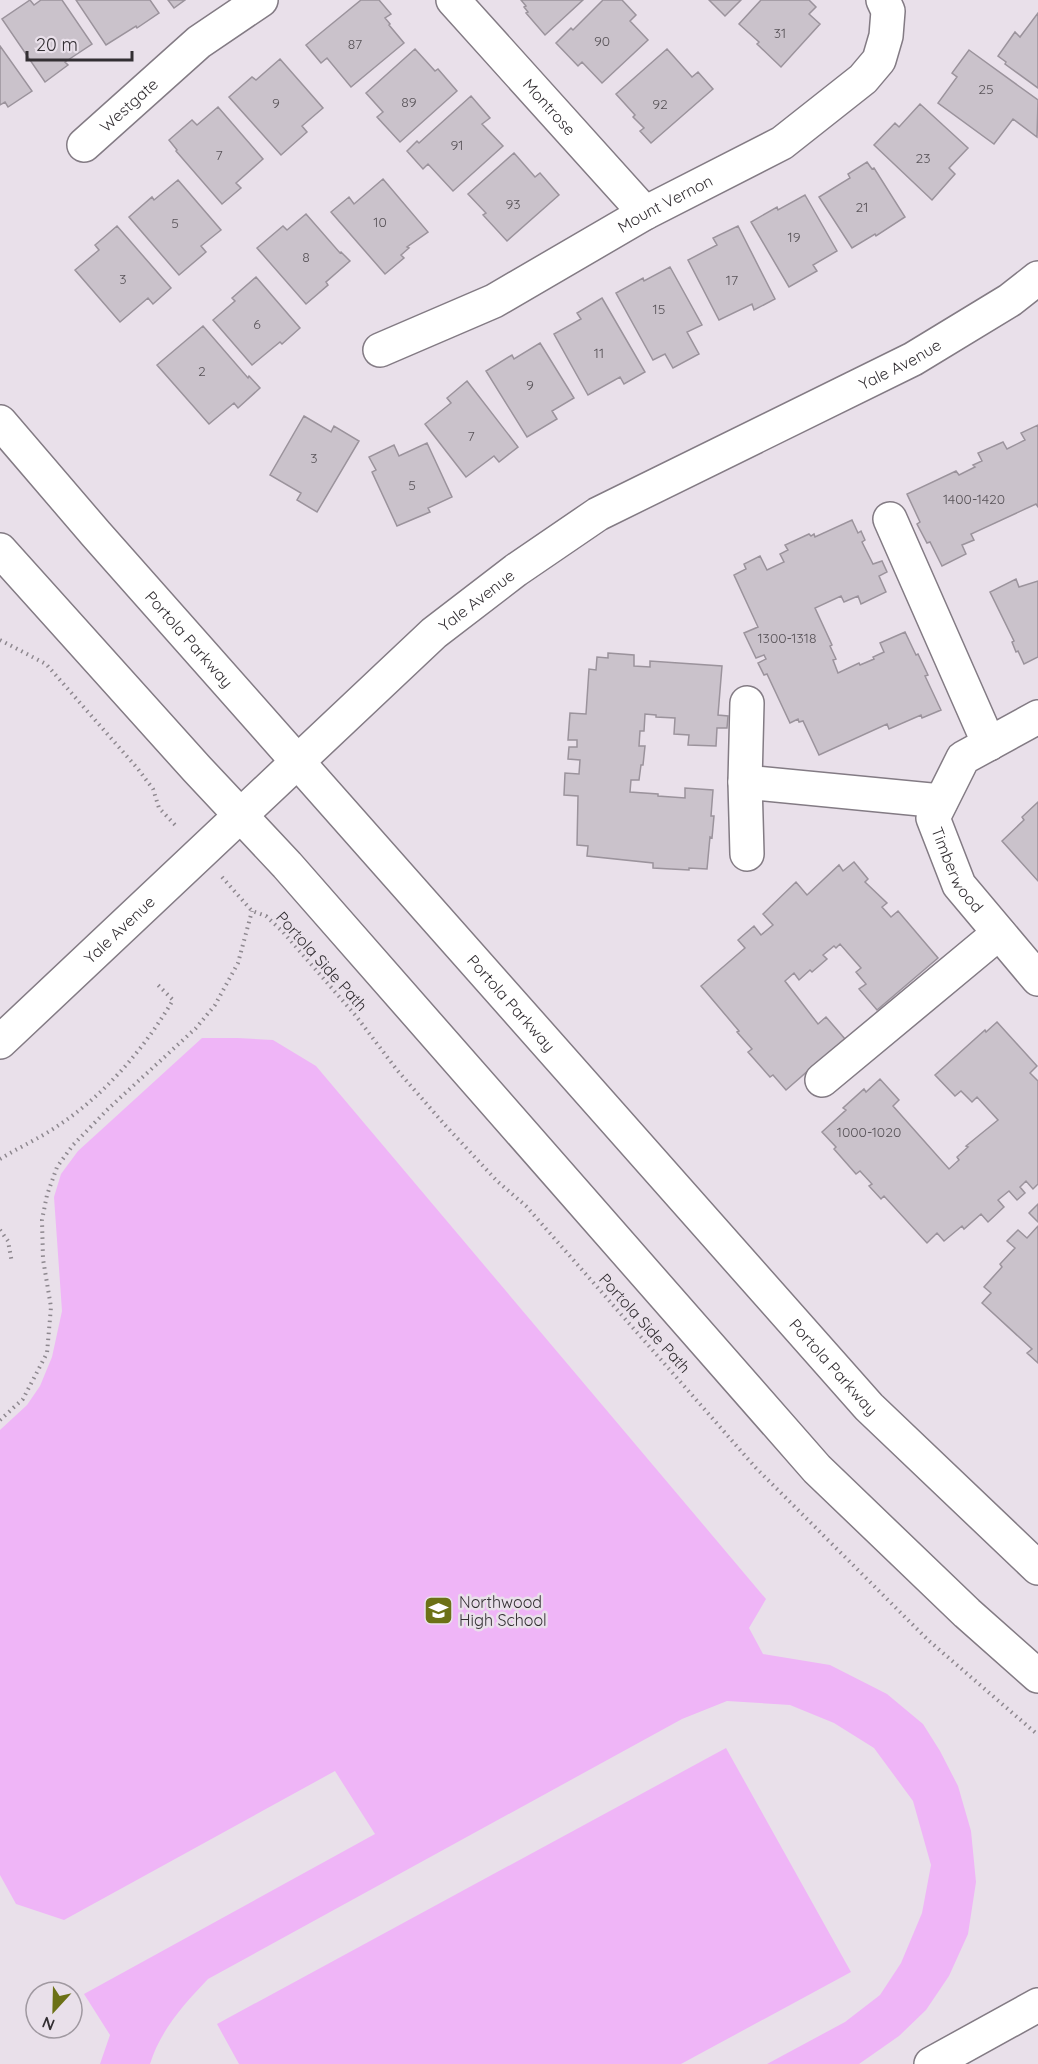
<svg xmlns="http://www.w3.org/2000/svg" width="1038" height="2064" viewBox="0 0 1038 2064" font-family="Quicksand,sans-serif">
<rect width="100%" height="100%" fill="#e9e0ea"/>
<!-- green -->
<path fill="#efb5f7" d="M202 1038H238L273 1040 316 1066 766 1599 749 1628 763 1654 830 1665 887 1694 923 1724 940 1751 958 1786 971 1831 976 1882 968 1934 949 1976 926 2010 899 2036 859 2064H767L845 2022 880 1995 901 1963 922 1913 931 1865 913 1801 874 1748 834 1723 790 1705 727 1701 682 1719 208 1979C184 2004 160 2031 150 2064H100L110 2035 84 1994 375 1834 335 1771 64 1920 16 1904 0 1875V1430L27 1405 40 1386 52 1357 62 1311 54 1197 61 1174 78 1151Z
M726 1748 851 1972 681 2064H239L217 2024Z"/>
<!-- building -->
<path fill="#cac2cb" stroke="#9b939c" stroke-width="1.5" d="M30 0 34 5 41 0H62L92 44 65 62 68 65 45 82 2 19Z
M76 0H150L159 13 137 28 136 26 106 45Z
M168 0H185L174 8Z
M361 0H379L391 14 385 18 390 24 389 25 404 43 351 87 327 58 321 63 306 45Z
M521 0H583L545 35 526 13 528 12 524 7 526 6Z
M603 0H622L636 15 630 21 648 40 602 83 582 62 578 66 556 43 571 28 573 30Z
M709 0H741L725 16Z
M761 0H809L816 7 809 14 820 24 781 67 757 44 759 42 739 24Z
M1038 13V88L1005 64 1006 62 998 56 1015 32 1020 37Z
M0 46 32 91 8 107 5 102 0 105Z
M415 49 435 71 438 69 457 91 400 142 377 117 383 112 366 93Z
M667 49 692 77 698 72 713 89 651 143 640 131 644 128 633 117 635 115 616 94Z
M969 50 1038 100 1037 137 1013 119 994 144 938 103 957 77 952 73Z
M280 59 323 108 302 126 307 132 281 155 229 97 252 77 256 80Z
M471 96 490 118 482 124 503 146 453 191 428 164 423 169 407 151 417 141 419 143Z
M920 104 968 148 949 168 955 174 932 200 874 145 895 123 899 127Z
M218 107 263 159 236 183 241 188 222 204 176 151 177 150 169 140 192 120 197 125Z
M514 153 535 177 540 173 559 195 507 241 483 215 486 213 468 194Z
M867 162 872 169 874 168 905 217 876 236 875 234 852 248 819 197 850 178 848 174Z
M383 179 428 232 407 247 409 248 401 255 404 258 385 274 331 212 349 197 354 204Z
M178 180 221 230 201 246 206 252 179 275 129 217 152 197 154 200Z
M805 195 837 251 813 265 817 271 789 287 751 222 777 207 778 210Z
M306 214 340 253 341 252 350 261 326 282 328 285 306 304 257 248 283 226 287 230Z
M117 226 171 288 153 304 148 298 120 322 75 270 99 250 95 245Z
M738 226 775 299 754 310 752 304 719 320 688 260 717 245 713 238Z
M670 267 702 325 687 332 699 354 673 368 665 354 653 360 616 293 643 278 644 281Z
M256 277 300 328 282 344 280 342 252 365 213 320 235 301 232 298Z
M602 298 645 372 624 384 620 377 588 395 554 334 581 319 577 313Z
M203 326 248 378 249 376 260 388 238 408 234 403 209 424 157 365Z
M540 343 574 398 552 411 557 419 527 437 486 371 512 355 514 359Z
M467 381 518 447 499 462 494 456 466 477 425 424 451 403 447 398Z
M304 416 331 432 334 426 359 441 317 512 297 500 301 493 270 475Z
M1038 425V507L1036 504 971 534 974 540 962 545 966 554 942 566 930 542 927 543 917 524 920 522 907 494 956 471 959 475 975 467 973 465 982 461 978 453 1003 442 1007 449 1025 440 1021 433Z
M427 443 452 497 428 508 430 512 397 526 372 472 376 470 369 457 394 445 399 456Z
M852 520 858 533 861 531 865 540 862 542 873 564 882 561 887 572 879 576 886 592 861 604 858 596 844 602 841 596 815 608 832 645 830 646 836 659 833 660 838 673 859 663 860 665 874 659 873 657 884 652 880 643 905 632 916 655 918 654 928 675 925 676 941 710 922 718 921 715 889 729 887 724 819 755 803 721 799 722 798 719 790 723 767 674 764 675 758 663 766 659 764 655 756 658 744 633 758 627 734 575 746 569 744 564 760 556 767 570 784 562 780 554 788 550 785 545 809 534 811 536 814 534 815 537Z
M1016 579 1019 587 1038 581V657L1024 664 1018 651 1016 652 1012 642 1014 641 990 592Z
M608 653 634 655V666L650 667V661L722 666 718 715 728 716 727 728H717L716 746 688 745 689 735 674 734 675 718 656 717V715L645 714 644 731H640L639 746H645L643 765H641L639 780H631L630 792 658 794V796L685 798V788L713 790 711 816H714L712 838 710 837 707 869 689 868V870L653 868V863L587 856 588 846 577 845 578 796 564 795 565 773 579 774 580 760 568 759 569 747H577V740H568L570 713 586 714 589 669 596 670 597 657 608 658Z
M1038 802V881L1002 841 1024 820 1022 817Z
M854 862 868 879 865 882 887 903 882 907 891 917 898 911 938 958 877 1010 859 989 866 984 856 972 861 968 840 944 836 948 834 946 823 955 827 959 812 972 810 970 799 980 794 973 785 981 818 1024 826 1017 845 1039 811 1073 809 1070 786 1090 773 1075 770 1077 748 1052 752 1049 737 1032 739 1031 701 986 745 948 738 940 754 926 761 935 773 925 763 914 796 882 807 895 839 865 843 871Z
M997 1022 1037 1066 1030 1073 1038 1081V1184L1033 1189 1026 1181 1020 1187 1025 1193 1017 1200 1009 1191 998 1200 1004 1207 988 1222 981 1214 964 1229 962 1226 944 1241 937 1233 927 1243 884 1196 881 1199 869 1186 872 1184 860 1171 856 1174 834 1149 836 1147 822 1132 846 1110 843 1108 864 1089 866 1092 880 1079 899 1100 893 1106 949 1169 959 1160 957 1157 968 1147 966 1146 998 1120 977 1097 972 1102 961 1091 955 1096 935 1075 985 1030 986 1032Z
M1038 1204V1222L1029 1213Z
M1038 1226V1363L1027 1353 1032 1349 982 1303 991 1293 984 1287 1002 1267 1000 1264 1015 1248 1007 1241 1018 1230 1027 1238Z"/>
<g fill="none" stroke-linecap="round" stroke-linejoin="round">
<defs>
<g id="minor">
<path id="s1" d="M453 0 645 213"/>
<path id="s2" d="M84 145 199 42 261 0"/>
<path id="s3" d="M380 350 494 301 645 213 782 143 863 79 879 60 886 36 888 11 883 0"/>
<path d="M890 519 989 744"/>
<path id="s4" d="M1038 717 963 758 933 818 959 885 1038 979"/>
<path d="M745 782 941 801"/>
<path d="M747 854 745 782 747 703"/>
<path id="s5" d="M0 1042 434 633 516 570 598 514 913 359 1010 300 1038 278"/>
<path d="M822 1080 999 933"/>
<path d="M931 2064 1038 2005"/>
</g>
<g id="major">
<path id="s6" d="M0 422 96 534 869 1407 1038 1568"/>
<path d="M0 550 197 769 287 865 817 1469 967 1613 1038 1676"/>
</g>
</defs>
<!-- minor casing -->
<use href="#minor" stroke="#837b84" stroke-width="36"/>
<!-- major casing -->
<use href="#major" stroke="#837b84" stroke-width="36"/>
<!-- path -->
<path stroke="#8e888f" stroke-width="4" stroke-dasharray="1.5 4.5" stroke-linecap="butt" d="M0 640 46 664 138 769 153 789 159 808 177 827
M222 877 252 911 266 916 283 932 356 1016 397 1070 445 1125 497 1181 526 1206 756 1468 928 1640 1038 1735
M0 1159C18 1148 38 1139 56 1127 104 1096 144 1049 173 1000L157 984
M0 1230 8 1241 12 1263
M0 1420 23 1399 47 1353 51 1307 43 1259 42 1220 47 1195 57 1167 73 1145 108 1109 196 1028 215 1005 238 963 252 911"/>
<!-- minor -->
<use href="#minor" stroke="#fff" stroke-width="33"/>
<!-- major -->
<use href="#major" stroke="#fff" stroke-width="33"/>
</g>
<!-- icons -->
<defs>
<symbol id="school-square" viewBox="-11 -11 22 22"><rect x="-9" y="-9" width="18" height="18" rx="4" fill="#6c7116" stroke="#e9e0ea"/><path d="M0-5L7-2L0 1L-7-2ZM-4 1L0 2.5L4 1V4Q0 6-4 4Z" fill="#fff"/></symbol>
</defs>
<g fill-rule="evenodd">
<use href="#school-square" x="422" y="1594" width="33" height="33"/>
</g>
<g text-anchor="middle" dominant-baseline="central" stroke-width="5" stroke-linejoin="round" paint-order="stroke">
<!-- number labels -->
<g font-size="14" fill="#595459">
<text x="780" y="33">31</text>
<text x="602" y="41">90</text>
<text x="355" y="44">87</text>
<text x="986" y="89">25</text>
<text x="409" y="102">89</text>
<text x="276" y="103">9</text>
<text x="660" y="104">92</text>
<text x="457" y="145">91</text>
<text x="219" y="155">7</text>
<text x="923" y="158">23</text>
<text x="513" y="204">93</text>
<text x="862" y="207">21</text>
<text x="380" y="222">10</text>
<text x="175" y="223">5</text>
<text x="794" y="237">19</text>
<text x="306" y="257">8</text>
<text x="123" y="279">3</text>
<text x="732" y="280">17</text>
<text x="659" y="309">15</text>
<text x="257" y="324">6</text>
<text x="599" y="353">11</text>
<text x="202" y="371">2</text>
<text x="530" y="385">9</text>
<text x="471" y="436">7</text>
<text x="314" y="458">3</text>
<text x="412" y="485">5</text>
<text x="974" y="499">1400-1420</text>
<text x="787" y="638">1300-1318</text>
<text x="869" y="1132">1000-1020</text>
</g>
<!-- street labels -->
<g font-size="16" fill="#332f33" stroke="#e9e0ea">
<text stroke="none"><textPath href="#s2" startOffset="60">Westgate</textPath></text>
<text stroke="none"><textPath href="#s1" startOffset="144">Montrose</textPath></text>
<text stroke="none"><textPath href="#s3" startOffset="321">Mount Vernon</textPath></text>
<text stroke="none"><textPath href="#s5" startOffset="1136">Yale Avenue</textPath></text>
<text stroke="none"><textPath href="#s5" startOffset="650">Yale Avenue</textPath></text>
<text stroke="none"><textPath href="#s6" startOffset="288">Portola Parkway</textPath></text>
<text stroke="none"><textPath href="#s4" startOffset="210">Timberwood</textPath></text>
<text stroke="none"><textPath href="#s5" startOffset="164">Yale Avenue</textPath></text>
<text transform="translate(322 961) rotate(48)">Portola Side Path</text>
<text stroke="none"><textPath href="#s6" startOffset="774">Portola Parkway</textPath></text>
<text transform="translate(645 1323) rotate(48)">Portola Side Path</text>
<text stroke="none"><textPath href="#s6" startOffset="1260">Portola Parkway</textPath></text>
</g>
<!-- poi labels -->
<g font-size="16" fill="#332f33" stroke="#e9e0ea" text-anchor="start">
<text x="459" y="1602">Northwood<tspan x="459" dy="18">High School</tspan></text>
</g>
</g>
<!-- north arrow -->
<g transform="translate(54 2010) rotate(202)"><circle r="28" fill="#e9e0ea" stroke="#a099a1" stroke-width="1.5"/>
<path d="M0-4.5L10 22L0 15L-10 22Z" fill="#6c7116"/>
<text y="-9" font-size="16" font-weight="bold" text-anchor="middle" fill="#332f33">N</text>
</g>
<!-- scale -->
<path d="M27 51v9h105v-9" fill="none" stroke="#332f33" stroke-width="3"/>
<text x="36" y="51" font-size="18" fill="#332f33" stroke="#e9e0ea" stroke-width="4.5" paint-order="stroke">20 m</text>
</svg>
